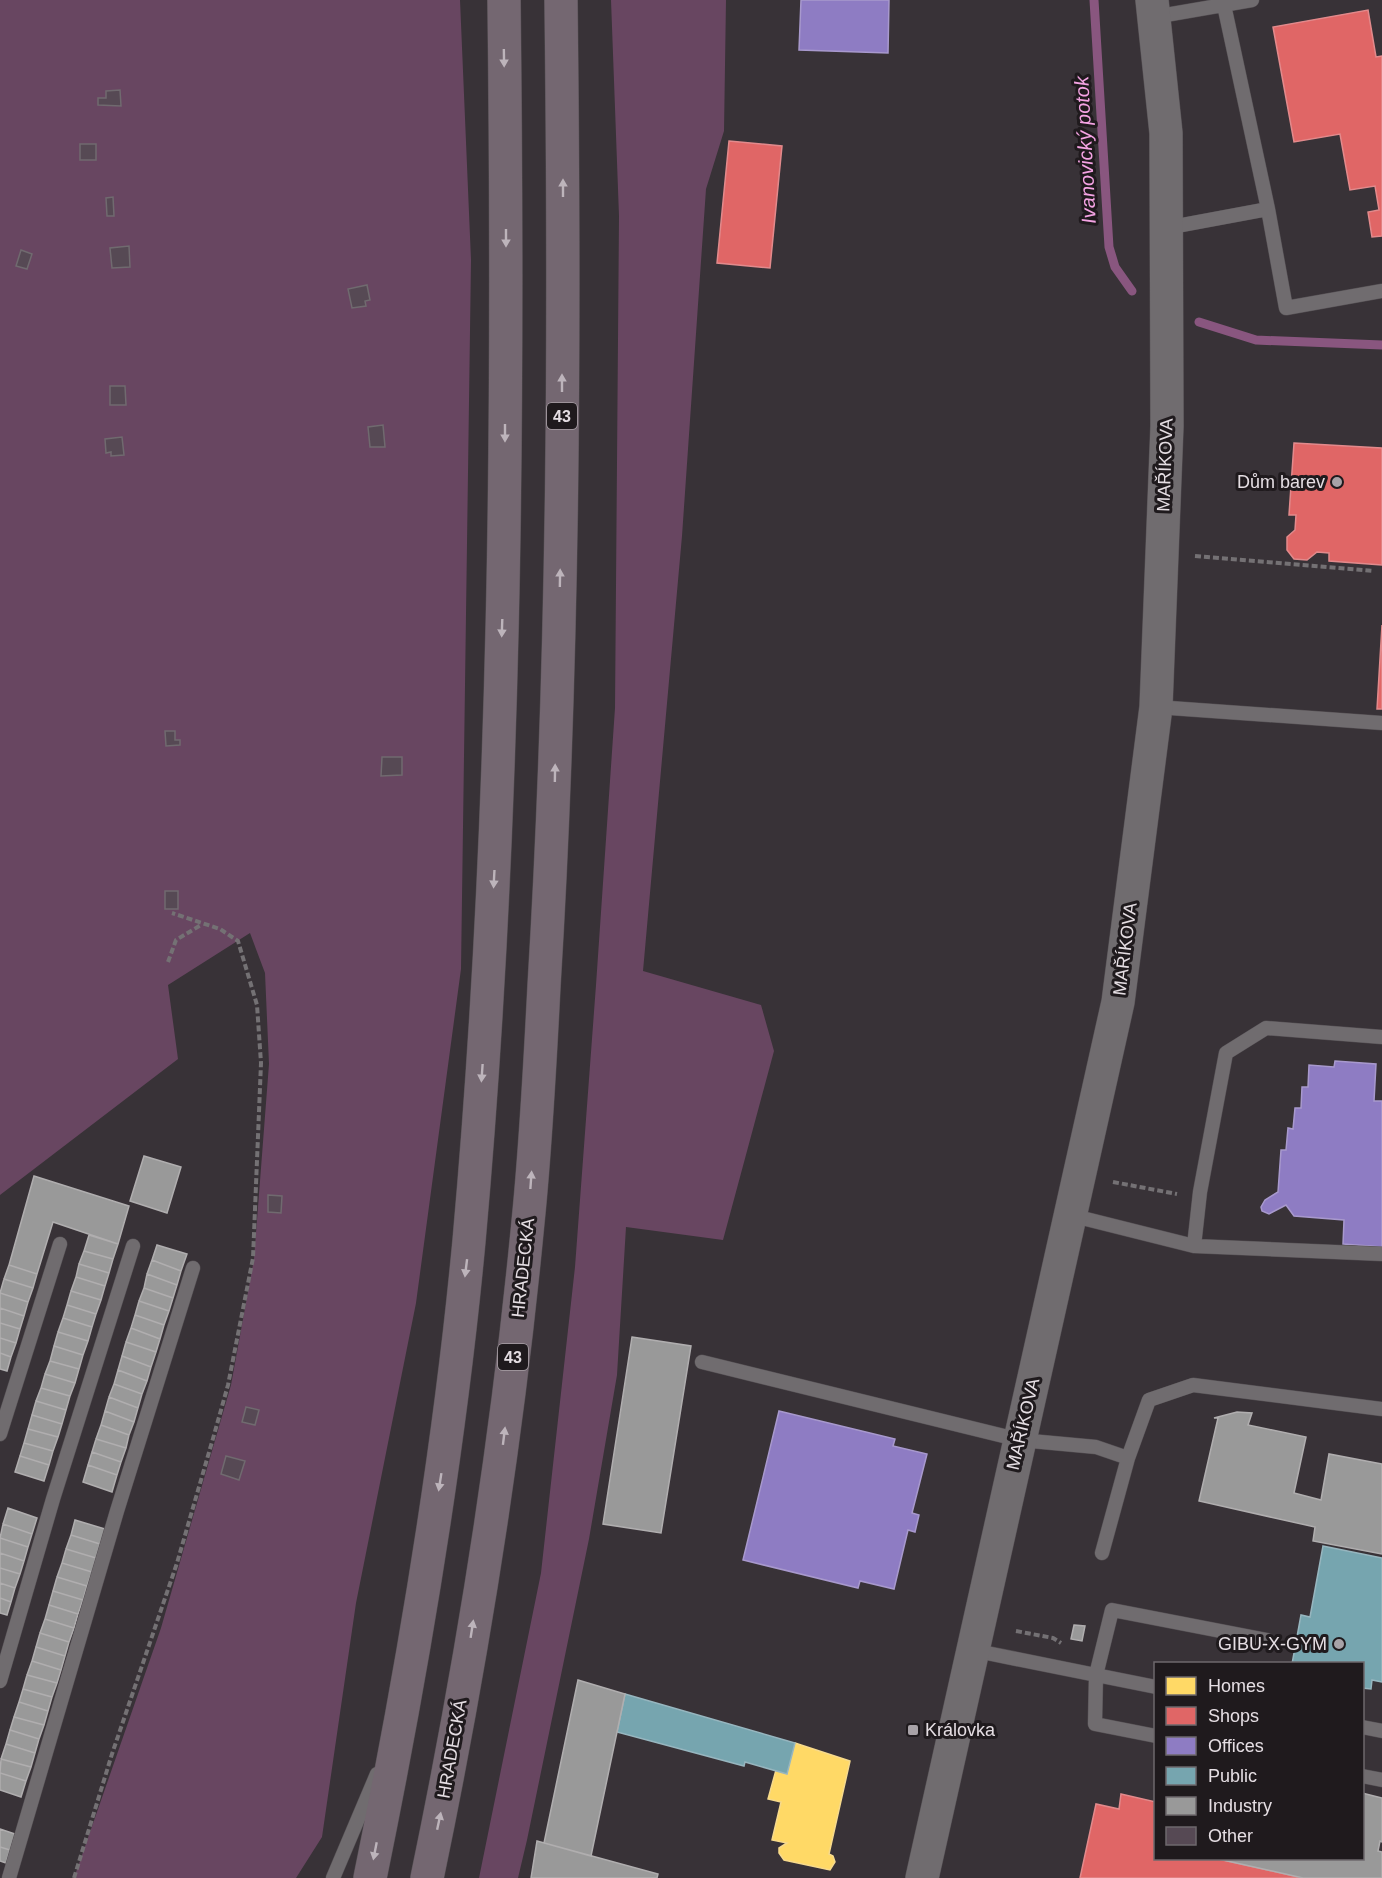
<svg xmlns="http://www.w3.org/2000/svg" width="1382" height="1878" viewBox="0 0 1382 1878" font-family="Arial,sans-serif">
<rect width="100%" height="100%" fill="#383237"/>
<!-- green -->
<path fill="#684661" d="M0 0H460L471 260 461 969 416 1303 356 1603 322 1837 296 1878H74L161 1628 231 1385 254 1259 269 1064 265 973 250 933 168 985 178 1059 0 1195Z
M611 0H726L724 131 706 189 682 536 643 971 761 1005 774 1051 723 1240 626 1227 617 1375 589 1539 527 1840 518 1878H479L541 1573 575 1267 596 985 615 708 619 216Z"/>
<!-- homes -->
<path fill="#ffd966" stroke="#f7da8c" stroke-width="1.5" d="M795 1743 850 1761 829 1854 833 1856 835 1862 830 1870 784 1860 779 1853V1848L787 1843 772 1840 781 1802 768 1799 776 1770 787 1774Z"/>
<!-- shops -->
<path fill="#e06666" stroke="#e28a8c" stroke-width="1.5" d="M1368 10 1376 57 1382 56V236L1372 237 1368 212 1379 210 1375 186 1350 190 1340 134 1294 142 1273 27Z
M729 141 782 146 770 268 717 263Z
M1294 443 1382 448V565L1329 561V553L1317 552 1307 560 1294 559 1287 550V537L1295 530 1296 515H1289Z
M1382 625V709H1377Z
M1121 1794 1156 1802V1858H1214L1303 1878H1080L1096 1804 1119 1809Z"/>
<!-- offices -->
<path fill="#8e7cc3" stroke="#a899cd" stroke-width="1.5" d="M801 0H889L888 53 799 50Z
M1335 1061 1376 1064 1374 1101H1382V1247L1343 1244 1344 1220 1294 1216 1286 1205 1269 1214 1262 1211 1261 1207 1265 1200 1278 1192 1281 1150H1286L1288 1128 1293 1129 1295 1108H1301L1302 1087H1308L1309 1065 1334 1067Z
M779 1411 895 1439 893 1446 927 1454 912 1513 919 1515 915 1532 908 1530 894 1589 860 1581 858 1588 743 1560Z"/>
<!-- public -->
<path fill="#76a5af" stroke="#97b6bf" stroke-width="1.5" d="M1323 1546 1382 1558V1682L1372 1680 1371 1689 1362 1688V1664H1292L1301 1615 1310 1617Z
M625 1694 795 1743 787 1774 745 1762 744 1766 617 1732Z"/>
<!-- industry -->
<path fill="#999" stroke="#b0aeaf" stroke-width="1.5" d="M144 1156 181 1167 167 1213 130 1201Z
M34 1176 129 1206 118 1244 53 1222 37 1274 9 1265Z
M89 1235 118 1244 113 1259 84 1251Z
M157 1245 187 1254 181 1271 152 1260Z
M84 1251 113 1259 109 1273 79 1264Z
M152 1260 181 1271 177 1285 147 1274Z
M79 1264 109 1273 105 1286 76 1277Z
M9 1265 37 1274 33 1288 4 1279Z
M147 1274 177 1285 173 1298 144 1288Z
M76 1277 105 1286 101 1300 71 1291Z
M4 1279 33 1288 28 1302 0 1293Z
M144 1288 173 1298 169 1311 139 1301Z
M71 1291 101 1300 96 1314 67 1305Z
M0 1293 28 1302 24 1316 0 1308Z
M139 1301 169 1311 164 1325 135 1315Z
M67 1305 96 1314 92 1327 63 1318Z
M0 1308 24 1316 20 1329 0 1323Z
M135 1315 164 1325 160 1339 131 1328Z
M63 1318 92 1327 88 1341 58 1332Z
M0 1323 20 1329 16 1343 0 1338Z
M131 1328 160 1339 156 1352 126 1342Z
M58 1332 88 1341 83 1355 54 1346Z
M632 1337 691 1346 661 1533 603 1524Z
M0 1338 16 1343 11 1357 0 1353Z
M126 1342 156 1352 151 1367 122 1356Z
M54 1346 83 1355 79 1369 50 1361Z
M0 1353 11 1357 7 1371 0 1369Z
M122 1356 151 1367 147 1381 118 1370Z
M50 1361 79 1369 75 1383 45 1374Z
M118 1370 147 1381 142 1394 114 1384Z
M45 1374 75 1383 70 1396 41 1388Z
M114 1384 142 1394 138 1408 109 1397Z
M41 1388 70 1396 66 1410 36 1401Z
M109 1397 138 1408 134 1422 105 1411Z
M36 1401 66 1410 62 1424 32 1415Z
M105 1411 134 1422 129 1435 101 1425Z
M1237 1412 1252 1413 1248 1425 1306 1437 1294 1493 1321 1500 1329 1454 1382 1464V1554L1313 1541 1315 1527 1199 1501 1218 1418H1214Z
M32 1415 62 1424 58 1437 28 1429Z
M101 1425 129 1435 126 1448 96 1439Z
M28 1429 58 1437 53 1451 24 1443Z
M96 1439 126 1448 121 1462 92 1452Z
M24 1443 53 1451 49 1465 20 1456Z
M92 1452 121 1462 117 1475 88 1465Z
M20 1456 49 1465 44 1481 15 1472Z
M88 1465 117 1475 112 1492 83 1482Z
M8 1508 37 1518 32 1534 3 1524Z
M75 1520 105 1529 100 1544 71 1535Z
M3 1524 32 1534 28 1547 0 1538Z
M71 1535 100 1544 96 1558 66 1549Z
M0 1538 28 1547 24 1561 0 1553Z
M66 1549 96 1558 92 1572 62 1563Z
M0 1553 24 1561 20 1574 0 1568Z
M62 1563 92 1572 87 1586 57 1577Z
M0 1568 20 1574 15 1588 0 1583Z
M57 1577 87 1586 83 1600 53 1591Z
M0 1583 15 1588 11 1602 0 1598Z
M53 1591 83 1600 78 1614 49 1605Z
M0 1598 11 1602 7 1615 0 1613Z
M49 1605 78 1614 74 1628 45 1619Z
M45 1619 74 1628 69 1642 40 1633Z
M1074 1625 1085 1626 1082 1641 1071 1639Z
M40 1633 69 1642 65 1656 36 1647Z
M36 1647 65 1656 61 1670 32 1661Z
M32 1661 61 1670 57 1683 27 1675Z
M27 1675 57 1683 52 1697 23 1689Z
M578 1680 625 1694 591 1856 544 1843Z
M23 1689 52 1697 48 1711 19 1702Z
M19 1702 48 1711 44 1725 14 1717Z
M14 1717 44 1725 39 1739 10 1730Z
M10 1730 39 1739 35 1753 6 1744Z
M6 1744 35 1753 31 1767 1 1759Z
M1 1759 31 1767 26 1781 0 1773Z
M0 1773 26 1781 21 1797 0 1790Z
M1362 1793 1382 1798V1842L1380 1841 1378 1851 1382 1852V1878H1303L1214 1858H1362Z
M0 1829 15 1834 10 1850 0 1847Z
M537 1841 658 1874 657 1878H531Z
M0 1847 10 1850 6 1863 0 1861Z"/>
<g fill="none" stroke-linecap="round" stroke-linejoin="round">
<!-- stream -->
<path stroke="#89567f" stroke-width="9" d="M1094 0 1109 247 1115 267 1132 291
M1199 322 1256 340 1382 345"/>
</g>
<!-- building -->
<path fill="#564954" stroke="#706a6f" stroke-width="1.5" d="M120 90 121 106 98 105V98H106V91Z
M80 144H96V160H80Z
M113 197 114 216H107L106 198Z
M129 246 130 267 112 268 110 248Z
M21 250 32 254 27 269 16 266Z
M367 285 370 300 365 301 366 306 352 308 348 289Z
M110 386H125L126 405H110Z
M383 425 385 447H370L368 427Z
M122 437 124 455 111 456V452L106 453 105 439Z
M165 731H175V740H180V745L166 746Z
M382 757H402V775L381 776Z
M165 891H178V909H165Z
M268 1195 282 1196 281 1213 268 1212Z
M246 1407 259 1410 255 1425 242 1422Z
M226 1456 245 1461 239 1480 221 1474Z"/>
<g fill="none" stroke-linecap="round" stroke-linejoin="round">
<defs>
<path id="lane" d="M1224 5 1268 209
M1154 17 1252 0
M1166 228 1268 209 1286 308 1382 291
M1156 707 1382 723
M1070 1215 1194 1246 1382 1254
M1194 1246 1200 1192 1226 1053 1266 1028 1382 1037
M702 1362 1020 1440 1096 1447 1128 1458
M0 1434 60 1244
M1102 1553 1128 1458 1149 1400 1193 1385 1382 1409
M972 1650 1096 1675 1095 1724 1156 1736
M0 1681 53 1499 133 1246
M1156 1687 1096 1675 1112 1610 1267 1640
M1362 1727 1382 1731
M1362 1776 1382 1780
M9 1878 117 1511 193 1268
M333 1878 377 1774"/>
<path id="secondary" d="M922 1878 1118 1002 1156 707 1167 426 1166 133 1152 0"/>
<path id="highway" d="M370 1878C413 1668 449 1455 469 1241 506 829 509 414 504 0
M427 1878C472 1662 507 1442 528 1222 536 1144 540 1065 544 986 564 658 565 329 561 0"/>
</defs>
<!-- lane casing -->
<use href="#lane" stroke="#534e52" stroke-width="15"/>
<!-- secondary casing -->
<use href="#secondary" stroke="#534e52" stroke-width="34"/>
<!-- highway casing -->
<use href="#highway" stroke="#534e52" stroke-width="34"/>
<!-- path -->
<path stroke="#747174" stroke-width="4" stroke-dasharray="6 3" stroke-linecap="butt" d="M1195 556 1373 571
M168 962 176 940 201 925
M1113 1182 1177 1194
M1016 1631 1053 1638 1061 1643
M74 1878 112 1754 177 1563 214 1435 228 1385 253 1258 261 1063 257 1005 238 941 220 929 172 913"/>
<!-- lane -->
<use href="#lane" stroke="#706c6f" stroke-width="14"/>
<!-- secondary -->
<use href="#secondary" stroke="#706c6f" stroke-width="33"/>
<!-- highway -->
<use href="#highway" stroke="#746771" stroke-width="33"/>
</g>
<!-- one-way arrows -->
<defs><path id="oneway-solid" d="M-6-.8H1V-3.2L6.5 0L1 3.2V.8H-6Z" transform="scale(1.5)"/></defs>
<g fill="#bdb4bb">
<use href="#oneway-solid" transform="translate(504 58) rotate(89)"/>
<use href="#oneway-solid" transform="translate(563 188) rotate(-90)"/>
<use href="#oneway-solid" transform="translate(506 238) rotate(90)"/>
<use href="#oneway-solid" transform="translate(562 383) rotate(-90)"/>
<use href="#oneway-solid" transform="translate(505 433) rotate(90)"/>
<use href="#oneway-solid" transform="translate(560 578) rotate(-89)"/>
<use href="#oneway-solid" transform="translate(502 628) rotate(92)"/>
<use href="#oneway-solid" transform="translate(555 773) rotate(-89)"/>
<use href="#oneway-solid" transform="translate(494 879) rotate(93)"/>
<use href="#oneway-solid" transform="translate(482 1073) rotate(94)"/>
<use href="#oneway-solid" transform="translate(531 1180) rotate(-86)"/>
<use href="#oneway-solid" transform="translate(466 1268) rotate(97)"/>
<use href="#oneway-solid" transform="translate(504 1436) rotate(-83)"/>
<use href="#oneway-solid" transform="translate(440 1482) rotate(99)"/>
<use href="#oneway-solid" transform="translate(472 1629) rotate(-81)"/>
<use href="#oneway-solid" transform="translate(439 1821) rotate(-78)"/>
<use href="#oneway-solid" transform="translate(375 1851) rotate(101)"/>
</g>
<!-- markers -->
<g fill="#a8a2a7" stroke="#1f1a1d" stroke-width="2">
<circle cx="1337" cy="482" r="6"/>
<circle cx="1339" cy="1644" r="6"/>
<rect x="907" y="1724" width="12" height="12" rx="3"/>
</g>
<g text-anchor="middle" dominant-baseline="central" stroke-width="6" stroke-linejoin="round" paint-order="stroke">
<!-- shield labels -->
<g fill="#1f1a1d" stroke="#aaa3a8" stroke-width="1.5">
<rect x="547" y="403" width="30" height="26" rx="4.5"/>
<rect x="498" y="1344" width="30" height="26" rx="4.5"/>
</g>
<g font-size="16" font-weight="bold" fill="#e5dee3">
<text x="562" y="416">43</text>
<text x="513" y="1357">43</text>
</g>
<!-- street labels -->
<g font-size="18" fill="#e5dee3" stroke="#1f1a1d">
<text transform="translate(1165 465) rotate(-88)">MAŘÍKOVA</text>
<text transform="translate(1125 949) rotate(-83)">MAŘÍKOVA</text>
<text transform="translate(523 1268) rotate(-84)">HRADECKÁ</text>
<text transform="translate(1023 1424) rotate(-77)">MAŘÍKOVA</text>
<text transform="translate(452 1749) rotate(-80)">HRADECKÁ</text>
</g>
<!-- poi labels -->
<g font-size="18" fill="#e5dee3" stroke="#1f1a1d" text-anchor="end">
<text x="1325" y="482">Dům barev</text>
<text x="1327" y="1644">GIBU-X-GYM</text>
<text x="925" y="1730" text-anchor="start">Královka</text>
</g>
<!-- water labels -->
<g font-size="20" font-style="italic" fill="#f4a3e3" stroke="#1f1a1d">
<text transform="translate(1085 150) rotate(-93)">Ivanovický potok</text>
</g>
</g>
<!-- legend -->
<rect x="1154" y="1662" width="210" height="198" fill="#1f1a1d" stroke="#6e686c" stroke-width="1.5"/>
<rect x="1166" y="1677" width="30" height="18" fill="#ffd966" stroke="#6e686c" stroke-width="1.5"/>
<text x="1208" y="1692" font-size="18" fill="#e5dee3">Homes</text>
<rect x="1166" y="1707" width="30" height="18" fill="#e06666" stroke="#6e686c" stroke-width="1.5"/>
<text x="1208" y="1722" font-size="18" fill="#e5dee3">Shops</text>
<rect x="1166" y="1737" width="30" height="18" fill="#8e7cc3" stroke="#6e686c" stroke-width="1.5"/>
<text x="1208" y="1752" font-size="18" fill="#e5dee3">Offices</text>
<rect x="1166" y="1767" width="30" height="18" fill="#76a5af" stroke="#6e686c" stroke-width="1.5"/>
<text x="1208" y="1782" font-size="18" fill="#e5dee3">Public</text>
<rect x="1166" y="1797" width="30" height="18" fill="#999999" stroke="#6e686c" stroke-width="1.5"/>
<text x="1208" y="1812" font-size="18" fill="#e5dee3">Industry</text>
<rect x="1166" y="1827" width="30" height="18" fill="#564954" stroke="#6e686c" stroke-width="1.5"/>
<text x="1208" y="1842" font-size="18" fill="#e5dee3">Other</text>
</svg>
